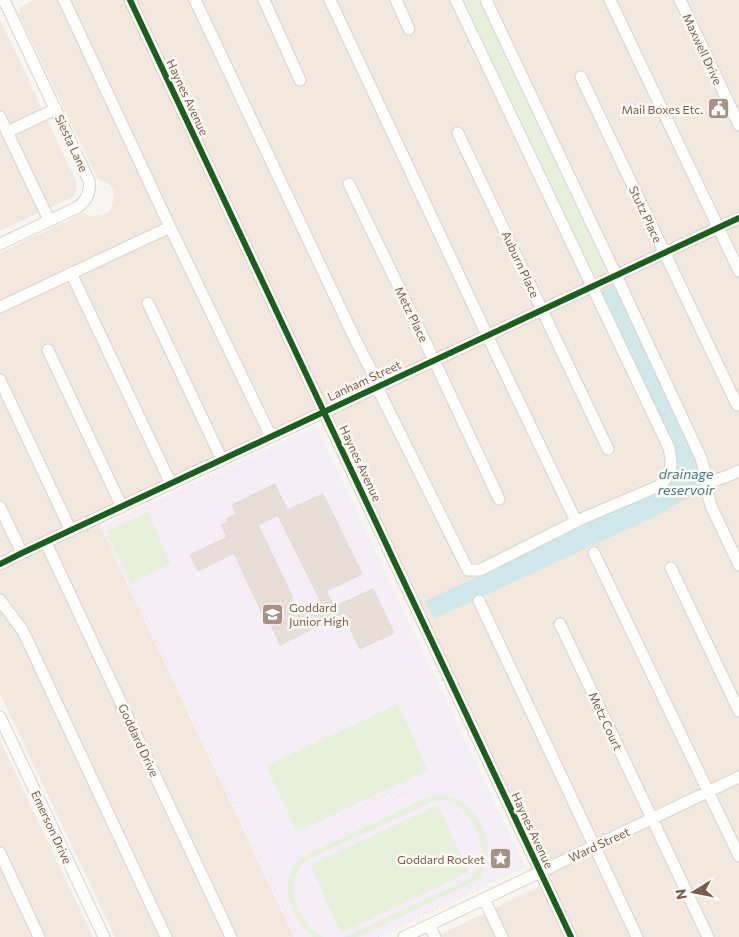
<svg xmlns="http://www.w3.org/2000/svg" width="739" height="937" viewBox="0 0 739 937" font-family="Commissioner,sans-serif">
<rect width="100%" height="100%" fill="#f9f5f0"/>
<!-- residential -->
<path fill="#f2e8de" d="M33 0H739V937H441L440 935 542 885 324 411 96 517 294 937H115L0 694V253L83 213 91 216 102 215 110 211 114 198 113 189 108 183 98 180 19 15 20 7Z
M0 21H1L76 181 77 188 73 197 0 231Z
M0 740 93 937H0Z"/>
<!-- education -->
<path fill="#f6eef6" d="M316 426 525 867 375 937H294L101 526Z"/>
<!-- green -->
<path fill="#e7f0db" d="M456 0H486L613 267 587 279Z
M148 512 171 564 131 583 107 531Z
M398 704 428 770 297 832 266 766Z
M438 795C474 795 500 844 481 874L483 878 358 937H344L465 881C490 866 483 833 466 814 462 809 457 804 451 802 445 800 438 800 432 802L309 859C305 862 301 865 298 870 285 894 302 926 324 937H313C290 918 275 877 304 856L426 798Z
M438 805 469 872 341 933 310 865Z"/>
<!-- water -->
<path fill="#d0e8ea" d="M620 282 694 454 702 486 700 491 656 516 434 619 425 601 464 583 566 531 661 489 674 467 598 293Z"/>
<!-- building -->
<path fill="#e6ded7" stroke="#e2d8d2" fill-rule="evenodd" d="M275 484 287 510 323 494 362 574 326 591 334 607 373 589 394 633 360 649 343 613 280 645 265 612 262 613 234 553 198 571 190 555 227 537 221 525 228 522 227 519 236 514 232 505ZM278 515 320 600 298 610 291 599 293 598 258 525Z"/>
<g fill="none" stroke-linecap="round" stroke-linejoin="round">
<defs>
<path id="minor" d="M64 0 170 227 271 437
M130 0 571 937
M195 0 355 339 374 376 377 387 468 570H480L581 519 659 486C672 474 673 465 669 448L456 0
M264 0 300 80
M330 0 487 335 576 521
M396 0 409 29
M486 0 616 275 701 458 706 475 707 490 711 506 739 565
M610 0 739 271
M680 0 739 125
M581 77 737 405
M0 117 49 220
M7 132 56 109
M458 133 608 449
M349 184 434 360 499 499
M0 244 78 207C87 200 91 192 89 181L4 0
M71 273 171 484
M148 303 222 460
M0 307 170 227
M48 350 122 507
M0 380 71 531
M706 483 725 477 739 471
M0 507 22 553
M46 543 231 937
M594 553 739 856
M0 564 22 553 739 218
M671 568 739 711
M0 600 23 631 166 937
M479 601 637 937
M560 624 708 937
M0 717 104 937
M0 853 39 937
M484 899 502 937
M429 925 435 937
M404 937 739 777"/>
</defs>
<!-- minor casing -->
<use href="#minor" stroke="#d7d1cb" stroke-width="13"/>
<!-- path -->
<path stroke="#dcd5d0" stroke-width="1" stroke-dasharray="1 4" stroke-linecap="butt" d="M208 477 214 481 292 445 290 440
M142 508H148L192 486 193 483
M103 527 298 937
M343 815 390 792 393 799 477 760
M519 871 523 864 521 856
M378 937 481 888"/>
<!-- minor -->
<use href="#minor" stroke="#fefefd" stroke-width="11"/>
<defs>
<path id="cycleway" d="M130 0 571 937
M0 564 22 553 739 218"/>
</defs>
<!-- cycleway casing -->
<use href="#cycleway" stroke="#fffaf3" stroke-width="9"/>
<!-- cycleway -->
<use href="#cycleway" stroke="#1b5e20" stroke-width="6"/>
</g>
<!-- icons -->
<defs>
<symbol id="civic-square" viewBox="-11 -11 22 22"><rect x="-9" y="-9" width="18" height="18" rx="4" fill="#a69286" stroke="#fffaf3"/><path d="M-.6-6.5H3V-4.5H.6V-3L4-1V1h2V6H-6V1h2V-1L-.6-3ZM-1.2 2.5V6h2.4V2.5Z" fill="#fff"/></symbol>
<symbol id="school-square" viewBox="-11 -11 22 22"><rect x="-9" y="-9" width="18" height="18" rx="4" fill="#a69286" stroke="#fffaf3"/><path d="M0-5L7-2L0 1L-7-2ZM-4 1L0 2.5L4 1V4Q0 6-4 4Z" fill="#fff"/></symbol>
<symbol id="sight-square" viewBox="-11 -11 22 22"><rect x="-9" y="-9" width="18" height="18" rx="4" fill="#a69286" stroke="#fffaf3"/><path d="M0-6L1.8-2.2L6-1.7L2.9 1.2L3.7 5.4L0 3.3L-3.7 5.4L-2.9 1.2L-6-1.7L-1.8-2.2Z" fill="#fff"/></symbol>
</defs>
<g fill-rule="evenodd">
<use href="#civic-square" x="706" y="96" width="25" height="25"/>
<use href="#school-square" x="260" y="602" width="25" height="25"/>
<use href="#sight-square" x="488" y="846" width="25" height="25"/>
</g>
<g text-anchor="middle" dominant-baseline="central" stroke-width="5" stroke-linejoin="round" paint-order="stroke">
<!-- street labels -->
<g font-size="12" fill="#7a5c4d" stroke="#fffaf3">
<text transform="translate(703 49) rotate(65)">Maxwell Drive</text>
<text transform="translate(188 97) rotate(65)">Haynes Avenue</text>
<text transform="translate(72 143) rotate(65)">Siesta Lane</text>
<text transform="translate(646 214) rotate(65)">Stutz Place</text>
<text transform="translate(521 264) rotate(65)">Auburn Place</text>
<text transform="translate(412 314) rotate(64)">Metz Place</text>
<text transform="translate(364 380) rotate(-25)">Lanham Street</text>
<text transform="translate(361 463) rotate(65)">Haynes Avenue</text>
<text transform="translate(606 721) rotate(65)">Metz Court</text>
<text transform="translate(139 740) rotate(65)">Goddard Drive</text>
<text transform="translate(52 827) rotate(65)">Emerson Drive</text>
<text transform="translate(533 830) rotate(65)">Haynes Avenue</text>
<text transform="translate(599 844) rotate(-25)">Ward Street</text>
</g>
<!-- poi labels -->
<g font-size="12" fill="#7a5c4d" stroke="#fffaf3" text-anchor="end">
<text x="703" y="109">Mail Boxes Etc.</text>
<text x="289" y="607" text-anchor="start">Goddard<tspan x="289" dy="14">Junior High</tspan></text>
<text x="485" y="859">Goddard Rocket</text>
</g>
<!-- water labels -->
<g font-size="14" font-style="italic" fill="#437c86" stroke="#fffaf3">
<text x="686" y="473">drainage<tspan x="686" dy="16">reservoir</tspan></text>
</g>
</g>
<!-- north arrow -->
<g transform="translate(694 892) rotate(260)" stroke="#fffaf3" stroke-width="4" paint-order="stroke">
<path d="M0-4L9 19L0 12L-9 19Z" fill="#7a5c4d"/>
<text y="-8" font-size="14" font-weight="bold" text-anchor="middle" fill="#7a5c4d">N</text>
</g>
</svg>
